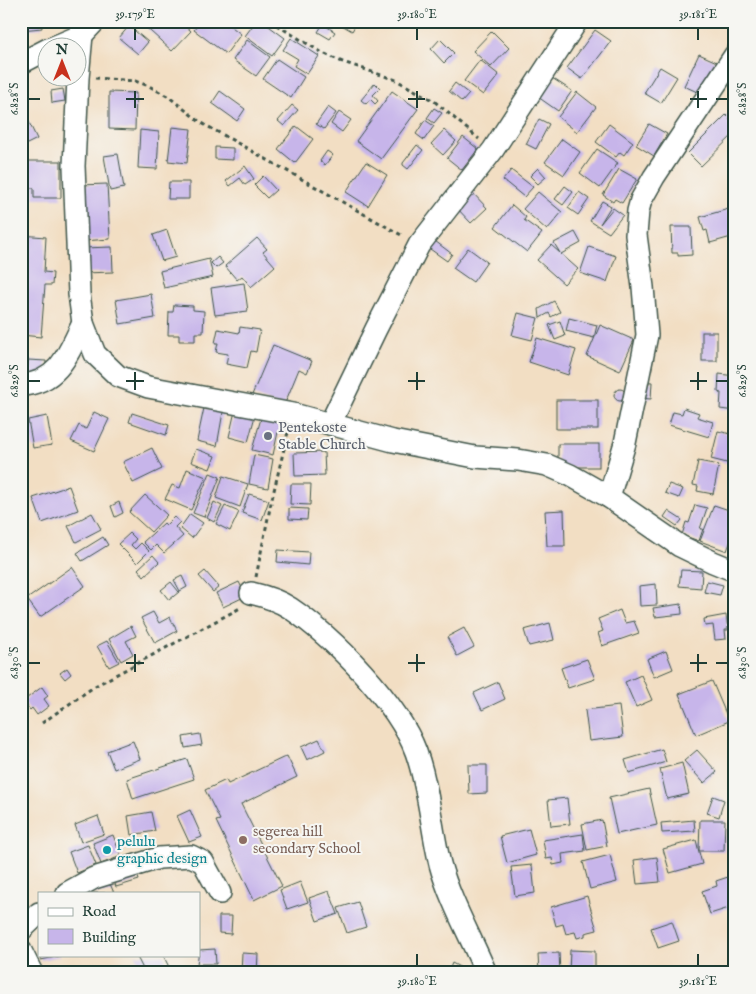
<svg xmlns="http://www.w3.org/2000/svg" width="756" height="994" font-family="'IM FELL English',serif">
	<rect width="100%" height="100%" fill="#f6f6f2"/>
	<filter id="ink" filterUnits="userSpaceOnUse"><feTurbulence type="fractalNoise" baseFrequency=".02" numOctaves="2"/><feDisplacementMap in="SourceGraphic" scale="10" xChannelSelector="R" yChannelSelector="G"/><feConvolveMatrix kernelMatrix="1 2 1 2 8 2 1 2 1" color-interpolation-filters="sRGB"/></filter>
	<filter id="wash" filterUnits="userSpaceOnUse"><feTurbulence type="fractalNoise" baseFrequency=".0096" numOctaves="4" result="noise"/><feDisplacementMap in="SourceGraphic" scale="20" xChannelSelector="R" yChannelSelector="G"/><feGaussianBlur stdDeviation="1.12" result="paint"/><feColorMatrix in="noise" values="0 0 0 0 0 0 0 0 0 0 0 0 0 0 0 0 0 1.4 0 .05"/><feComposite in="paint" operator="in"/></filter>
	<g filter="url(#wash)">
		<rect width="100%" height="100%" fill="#f2dec3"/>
		<g id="blocks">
			<!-- building -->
			<g fill="#c7b5ea">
				<polygon points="21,21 41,21 42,28 21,30"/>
				<polygon points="139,21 180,21 191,31 172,51"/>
				<polygon points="201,21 224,21 241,34 226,54 194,30"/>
				<polygon points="256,21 262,21 285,38 272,56 245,36"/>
				<polygon points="335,21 358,21 352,31"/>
				<polygon points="323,24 335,32 330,39 318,32"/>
				<polygon points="129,26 148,42 138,54 119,38"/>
				<polygon points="595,30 611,41 582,79 567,68"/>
				<polygon points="492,31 509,48 491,67 473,51"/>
				<polygon points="291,38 319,56 307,74 294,66 298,59 283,50"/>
				<polygon points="440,39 454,53 444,63 431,49"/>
				<polygon points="247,40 270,57 256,76 233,60"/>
				<polygon points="699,54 719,63 704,95 684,86"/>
				<polygon points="277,59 304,77 291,98 263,79"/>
				<polygon points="480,60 499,75 483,95 464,81"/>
				<polygon points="660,67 677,77 661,103 644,93"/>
				<rect x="57" y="78" width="10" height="3"/>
				<polygon points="552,78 572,91 558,111 538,97"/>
				<polygon points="375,83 380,88 373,95 378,101 375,104 370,99 366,104 361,100"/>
				<polygon points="455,83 469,94 462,102 449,91"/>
				<polygon points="63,89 65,101 52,103 51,91"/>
				<polygon points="220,91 245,109 237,121 212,103"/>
				<polygon points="392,91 418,109 381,159 356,141"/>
				<polygon points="109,92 136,93 135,130 109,129"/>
				<polygon points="577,92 596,107 577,132 558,117"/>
				<polygon points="292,105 298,110 284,126 278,121"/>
				<polygon points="328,107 336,113 324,129 316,124"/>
				<polygon points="434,108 442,113 434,123 427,118"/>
				<polygon points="339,112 351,120 342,132 331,124"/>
				<polygon points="25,114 37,139 21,147 21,116"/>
				<polygon points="726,115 735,124 735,133 701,166 688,153"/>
				<polygon points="539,119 549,124 536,149 526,144"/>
				<polygon points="425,120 434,126 424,140 416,134"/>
				<polygon points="609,124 633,142 624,155 620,152 616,157 596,142"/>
				<polygon points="649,124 667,134 654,156 636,145"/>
				<polygon points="296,126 313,139 295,163 278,149"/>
				<polygon points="172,127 191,129 187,163 168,161"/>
				<polygon points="140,130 159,132 157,169 138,168"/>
				<polygon points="444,130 456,141 443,155 431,144"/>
				<polygon points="463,137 478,149 462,170 447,158"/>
				<polygon points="562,139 580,152 564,175 545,162"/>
				<polygon points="417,145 423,150 408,169 403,165 403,163"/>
				<polygon points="215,147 233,148 233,160 215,159"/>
				<polygon points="597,149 618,163 600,188 580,173"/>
				<polygon points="327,151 333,155 325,165 320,161"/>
				<polygon points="118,154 124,188 110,191 104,156"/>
				<polygon points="21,161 61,161 61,198 34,198 34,188 21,188"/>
				<polygon points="366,162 387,175 368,206 346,192"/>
				<polygon points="245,166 254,179 245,185 240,178 230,186 226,181"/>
				<polygon points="538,168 546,177 538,184 530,176"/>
				<polygon points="619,169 637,179 622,203 615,199 613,202 603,195"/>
				<polygon points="511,170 533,187 524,197 503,180"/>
				<polygon points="263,176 276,190 267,198 254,185"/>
				<polygon points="169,182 189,182 189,199 168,199"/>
				<polygon points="107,184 110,239 83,241 80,185"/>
				<polygon points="565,186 573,192 563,205 555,199"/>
				<polygon points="471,191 487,208 471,223 455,206"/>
				<polygon points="538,192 562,212 547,230 523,209"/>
				<polygon points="579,192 589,199 578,215 568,208"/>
				<polygon points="602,201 611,206 600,224 613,208 623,215 609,233 590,221"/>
				<polygon points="512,205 526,217 524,220 542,233 527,252 495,227"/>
				<polygon points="732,208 735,219 735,236 710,243 707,230 704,231 700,217"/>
				<polygon points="671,227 691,227 692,255 678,256 678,253 672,253"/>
				<polygon points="167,230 176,257 162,261 153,235"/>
				<polygon points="575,232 581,243 561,254 578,269 564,284 537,260 551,245 560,253 554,243"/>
				<polygon points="21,235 46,237 44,272 53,273 52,285 45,285 41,337 21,335"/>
				<polygon points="257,238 267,249 263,252 275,266 251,287 242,276 237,280 225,266"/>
				<polygon points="435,241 452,254 447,261 430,249"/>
				<polygon points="112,247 113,272 84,273 83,248"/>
				<polygon points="589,247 616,256 607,282 580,273"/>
				<polygon points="468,248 487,262 473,282 453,268"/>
				<polygon points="218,257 223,263 216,268 211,263"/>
				<polygon points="209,259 213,277 164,288 160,271"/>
				<polygon points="244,283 248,311 215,315 211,288"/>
				<polygon points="151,294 155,318 120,324 116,300"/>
				<polygon points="554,301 560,312 551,317 549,313 540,318 539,309"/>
				<polygon points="174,305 193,306 193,310 204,311 203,333 195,333 195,341 179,341 179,335 168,335 169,312 173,312"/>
				<polygon points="518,313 538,318 532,340 512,335"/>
				<polygon points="569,318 597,325 594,338 566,331"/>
				<polygon points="560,321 565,336 555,340 549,325"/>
				<polygon points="600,325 634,340 620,371 587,356"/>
				<polygon points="240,327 260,330 256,352 251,351 247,368 226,364 228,354 216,352 218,343 215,343 218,329 239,333"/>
				<rect x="702" y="332" width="15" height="29"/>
				<polygon points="537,338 576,350 568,375 529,362"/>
				<polygon points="273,345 312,361 307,373 299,369 283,408 252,395"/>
				<polygon points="28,360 46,361 45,376 27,375"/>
				<polygon points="719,374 735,376 735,411 720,409 721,393 718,392"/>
				<polygon points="638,381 652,382 651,399 637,398"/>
				<circle cx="620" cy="395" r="6"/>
				<rect x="556" y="400" width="42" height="29"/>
				<polygon points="204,408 223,412 217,446 197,441"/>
				<polygon points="684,408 699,413 697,417 713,422 709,437 669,425 673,412 682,414"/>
				<polygon points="235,411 255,416 248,442 229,437"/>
				<polygon points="94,412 109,419 94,451 71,441 79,425 86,429"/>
				<polygon points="132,413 169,425 166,435 129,422"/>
				<polygon points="262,415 284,421 281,432 278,432 273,455 252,450"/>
				<polygon points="47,416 52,445 33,448 28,420"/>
				<polygon points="718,431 735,435 735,465 711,459"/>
				<rect x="558" y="444" width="41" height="23"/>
				<polygon points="152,448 162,469 133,483 123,462"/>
				<polygon points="196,449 215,456 210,469 191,462"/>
				<polygon points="324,452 325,475 295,476 294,453"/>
				<polygon points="254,455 273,459 268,488 249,484"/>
				<polygon points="698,461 719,465 713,494 697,491 698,486 693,485"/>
				<polygon points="187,469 206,477 191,510 165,499 172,485 180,488"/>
				<polygon points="734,471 735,471 735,484 731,482"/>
				<polygon points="210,473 220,477 204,517 193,513"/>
				<polygon points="223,476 248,484 240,507 216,498"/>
				<polygon points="291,484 311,484 310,505 290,504"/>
				<polygon points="669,484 683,489 679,498 665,493"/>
				<polygon points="69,486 78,510 42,523 33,498"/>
				<polygon points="249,494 269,500 262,520 242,513"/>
				<polygon points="145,495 167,515 151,532 129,512"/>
				<polygon points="119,502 123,513 115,517 111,506"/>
				<polygon points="214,502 222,506 214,522 207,518"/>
				<polygon points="695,505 707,508 700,529 703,529 699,541 682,535 686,522 689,523"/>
				<polygon points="714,505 735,512 735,529 727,551 700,541"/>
				<polygon points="225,506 239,512 230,531 216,524"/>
				<polygon points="289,508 308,509 307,520 289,519"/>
				<polygon points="564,510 565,546 547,546 545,511"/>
				<polygon points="668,511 682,520 677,526 664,517"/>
				<polygon points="92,513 101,529 76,542 68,526"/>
				<polygon points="190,514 203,523 192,538 180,528"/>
				<polygon points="174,517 180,522 175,527 183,536 164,553 156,545 151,550 143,542 164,523 166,525"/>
				<polygon points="130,533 136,539 131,545 135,549 141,543 149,551 137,563 118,544"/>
				<polygon points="103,537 108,545 82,561 77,553"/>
				<polygon points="278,550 309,552 308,565 277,562"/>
				<polygon points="153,555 159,562 144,576 138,569"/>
				<polygon points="72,567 85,586 40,617 27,599"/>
				<polygon points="681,570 702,571 701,588 679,586"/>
				<polygon points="205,571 219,587 213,592 199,576"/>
				<polygon points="182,576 187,587 180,591 174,580"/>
				<polygon points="707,581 723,585 720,595 704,592"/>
				<polygon points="171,582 179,592 169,600 161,590"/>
				<polygon points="239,582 246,596 223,607 216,593"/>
				<polygon points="656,584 657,605 640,606 639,586"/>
				<polygon points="735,595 735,631 732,631 729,596"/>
				<polygon points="21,603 26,610 21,613"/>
				<polygon points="681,604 682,614 655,617 653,608"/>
				<polygon points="620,610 625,623 634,621 639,633 602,646 598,633 603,631 598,619"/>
				<polygon points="153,612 159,623 170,617 177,631 155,643 141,618"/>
				<polygon points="726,615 728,630 725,630 726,639 715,640 713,625 705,626 704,619"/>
				<polygon points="550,623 554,640 529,646 524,630"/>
				<polygon points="131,626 136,636 126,641 133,654 121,661 109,639"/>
				<polygon points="464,628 474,647 457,656 447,637"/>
				<polygon points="107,641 119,662 109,667 97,646"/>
				<polygon points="666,651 673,669 654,677 647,659"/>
				<polygon points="587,659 595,679 568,688 561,668"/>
				<polygon points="67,668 71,674 65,679 60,673"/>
				<polygon points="641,675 652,700 636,707 625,682"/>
				<polygon points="712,681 729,721 696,735 679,694"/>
				<polygon points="498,682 505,699 482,710 474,693"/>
				<polygon points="42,687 48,696 44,699 49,706 37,715 32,708 30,710 23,701"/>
				<polygon points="619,706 623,737 589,741 585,710"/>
				<polygon points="200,734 202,745 185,748 183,737"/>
				<polygon points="319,739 325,751 307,760 301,747"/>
				<polygon points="133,741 140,759 114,769 107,751"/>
				<polygon points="662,749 666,762 629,773 625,760"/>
				<polygon points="697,750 717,772 704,783 684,761"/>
				<polygon points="287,756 297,777 241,804 282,886 254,900 216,821 220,820 205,790 226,780 228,784"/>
				<polygon points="187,759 194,779 133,799 127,779"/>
				<polygon points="682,763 689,794 667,799 660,769"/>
				<polygon points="468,765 487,765 487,793 469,794"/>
				<polygon points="649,789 657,825 617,834 609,798"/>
				<polygon points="713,796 724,800 719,817 707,813"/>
				<polygon points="567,798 570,824 551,826 548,800"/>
				<polygon points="190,810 202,837 189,842 177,816"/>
				<polygon points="151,812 155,831 131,835 128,816"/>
				<polygon points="98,816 104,834 81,842 75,825"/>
				<polygon points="602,820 607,846 587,850 582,824"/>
				<polygon points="694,820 695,831 662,833 661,823"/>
				<polygon points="700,820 725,820 724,851 699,851"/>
				<polygon points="733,820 735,820 735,853 732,853"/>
				<polygon points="529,829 536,855 507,863 500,836"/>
				<polygon points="583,834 585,851 562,854 563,863 553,865 552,858 546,859 543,840"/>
				<polygon points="113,835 121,856 101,864 93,843"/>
				<polygon points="696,840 702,864 670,873 663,849"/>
				<polygon points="88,845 96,865 77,873 69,852"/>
				<polygon points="610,855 617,882 590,889 583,862"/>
				<polygon points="657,857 660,882 637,884 634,860"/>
				<polygon points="532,865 535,893 515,896 511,867"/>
				<polygon points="134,866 139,880 116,887 112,873"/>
				<polygon points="731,876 735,887 735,906 710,914 702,891 717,886 716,881"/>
				<polygon points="108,879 114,893 84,893"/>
				<polygon points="300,882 308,902 287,909 280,890"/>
				<polygon points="329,891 338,914 317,921 309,898"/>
				<polygon points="587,896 597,930 585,933 585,936 577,938 575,932 566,934 563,924 556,926 551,907"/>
				<polygon points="358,902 366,927 347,933 338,908"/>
				<polygon points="219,916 232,916 231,934 219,933"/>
				<polygon points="672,921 679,941 658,948 651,928"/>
				<polygon points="215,949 216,964 197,964 199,950"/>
				<polygon points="570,950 595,951 595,973 569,973"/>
				<polygon points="242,953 258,954 257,973 241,973"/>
				<polygon points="559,953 560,973 539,973 538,954"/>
				<polygon points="40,955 60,955 60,956 41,960"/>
				<polygon points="136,955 163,955 172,973 145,973"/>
				<polygon points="452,963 467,971 466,973 448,973"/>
				<polygon points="524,969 534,970 534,973 524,973"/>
			</g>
		</g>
	</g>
	<g filter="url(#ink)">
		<use href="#blocks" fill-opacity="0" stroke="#3f5549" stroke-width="1"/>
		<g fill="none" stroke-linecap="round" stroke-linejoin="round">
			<!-- minor casing -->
			<g stroke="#3f5549" stroke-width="24">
				<g id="minor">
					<polyline points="82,35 78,78 74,166 79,294 83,323 95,354 118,376 148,387 293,414 393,441 475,457 518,460 547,465 570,475 609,497 680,546 713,562 735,571"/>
					<polyline points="51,48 82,35 95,21"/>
					<polyline points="21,63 48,49"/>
					<path d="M21,385C59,383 69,352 83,323"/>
					<polyline points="330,424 376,329 419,245 493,150 577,21"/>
					<polyline points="609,497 625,443 647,335 643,287 636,235 638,211 641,200 654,177 735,55"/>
					<path d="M251,593C264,596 278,600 290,608C333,637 398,703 416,752C429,788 431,827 440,864C450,901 471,937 486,973"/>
					<polyline points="67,893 94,878 159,858 191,856 203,862 220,893"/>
					<polyline points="21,930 39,913"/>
					<polyline points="21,951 32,973"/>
				</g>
			</g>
			<!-- path -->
			<g stroke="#3f5549" stroke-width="3" stroke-dasharray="4 4" stroke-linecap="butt">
				<polyline points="270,21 321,52 340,61 396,80 434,101 479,139"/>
				<polyline points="95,78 135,81 149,86 169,97 200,122 403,236"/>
				<polyline points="256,577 271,503 288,432"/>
				<polyline points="42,723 95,686 242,607"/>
			</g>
			<!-- minor -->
			<use href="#minor" stroke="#fff" stroke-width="21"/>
		</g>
	</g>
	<!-- ticks -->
	<path fill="none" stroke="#1f3d34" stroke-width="2" d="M135,28V40M417,28V40M698,28V40M135,91V108M417,91V108M698,91V108M28,99H40M126,99H144M408,99H425M690,99H707M716,99H728M135,372V390M417,372V390M698,372V390M28,381H40M126,381H144M408,381H425M690,381H707M716,381H728M135,654V672M417,654V672M698,654V672M28,663H40M126,663H144M408,663H425M690,663H707M716,663H728M417,954V966M698,954V966"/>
	<!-- markers -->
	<circle fill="#6b7280" stroke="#f6f6f2" stroke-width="2" cx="268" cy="436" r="5"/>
	<circle fill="#8d6e63" stroke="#f6f6f2" stroke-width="2" cx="243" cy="840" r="5"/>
	<circle fill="#0f9aa8" stroke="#f6f6f2" stroke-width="2" cx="107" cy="850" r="5"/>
	<g text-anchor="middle" stroke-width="4" stroke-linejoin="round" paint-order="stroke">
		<!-- worship labels -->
		<g font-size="15" fill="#5b616d" stroke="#f6f6f2" text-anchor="start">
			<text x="278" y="432">Pentekoste<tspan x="278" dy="17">Stable Church</tspan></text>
		</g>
		<!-- education labels -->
		<g font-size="15" fill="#785e54" stroke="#f6f6f2" text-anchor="start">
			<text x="253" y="836">segerea hill<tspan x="253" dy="17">secondary School</tspan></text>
		</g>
		<!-- culture labels -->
		<g font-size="15" fill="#0d838f" stroke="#f6f6f2" text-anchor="start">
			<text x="117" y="846">pelulu<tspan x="117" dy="17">graphic design</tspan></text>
		</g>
	</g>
	<!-- margin -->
	<rect width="756" height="994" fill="none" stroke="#f6f6f2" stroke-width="55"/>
	<!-- legend -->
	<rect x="38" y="892" width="162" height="65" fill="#f6f6f2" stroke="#a0aca6"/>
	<rect x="48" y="908" width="25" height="8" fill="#ffffff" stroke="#a0aca6"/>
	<text x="82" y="916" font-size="15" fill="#1f3d34">Road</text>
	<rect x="48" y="929" width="25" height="15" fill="#c7b5ea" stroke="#a0aca6"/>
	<text x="82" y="942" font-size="15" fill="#1f3d34">Building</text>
	<!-- north arrow -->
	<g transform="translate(62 62)"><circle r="24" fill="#f6f6f2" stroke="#a0aca6"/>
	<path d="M0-4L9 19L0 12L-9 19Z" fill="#c8321e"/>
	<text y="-8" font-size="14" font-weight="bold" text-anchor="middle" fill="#1f3d34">N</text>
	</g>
	<rect x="28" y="28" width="700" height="938" fill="none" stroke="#1f3d34" stroke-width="2"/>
	<g font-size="12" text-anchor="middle" fill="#1f3d34">
		<text x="135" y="18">39.179°E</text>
		<text x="417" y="18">39.180°E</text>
		<text x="698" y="18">39.181°E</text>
		<text transform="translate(14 99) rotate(-90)" y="4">6.828°S</text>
		<text transform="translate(742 99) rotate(-90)" y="4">6.828°S</text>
		<text transform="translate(14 381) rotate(-90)" y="4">6.829°S</text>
		<text transform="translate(742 381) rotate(-90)" y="4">6.829°S</text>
		<text transform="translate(14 663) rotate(-90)" y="4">6.830°S</text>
		<text transform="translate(742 663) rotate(-90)" y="4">6.830°S</text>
		<text x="417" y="985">39.180°E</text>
		<text x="698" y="985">39.181°E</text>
	</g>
</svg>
